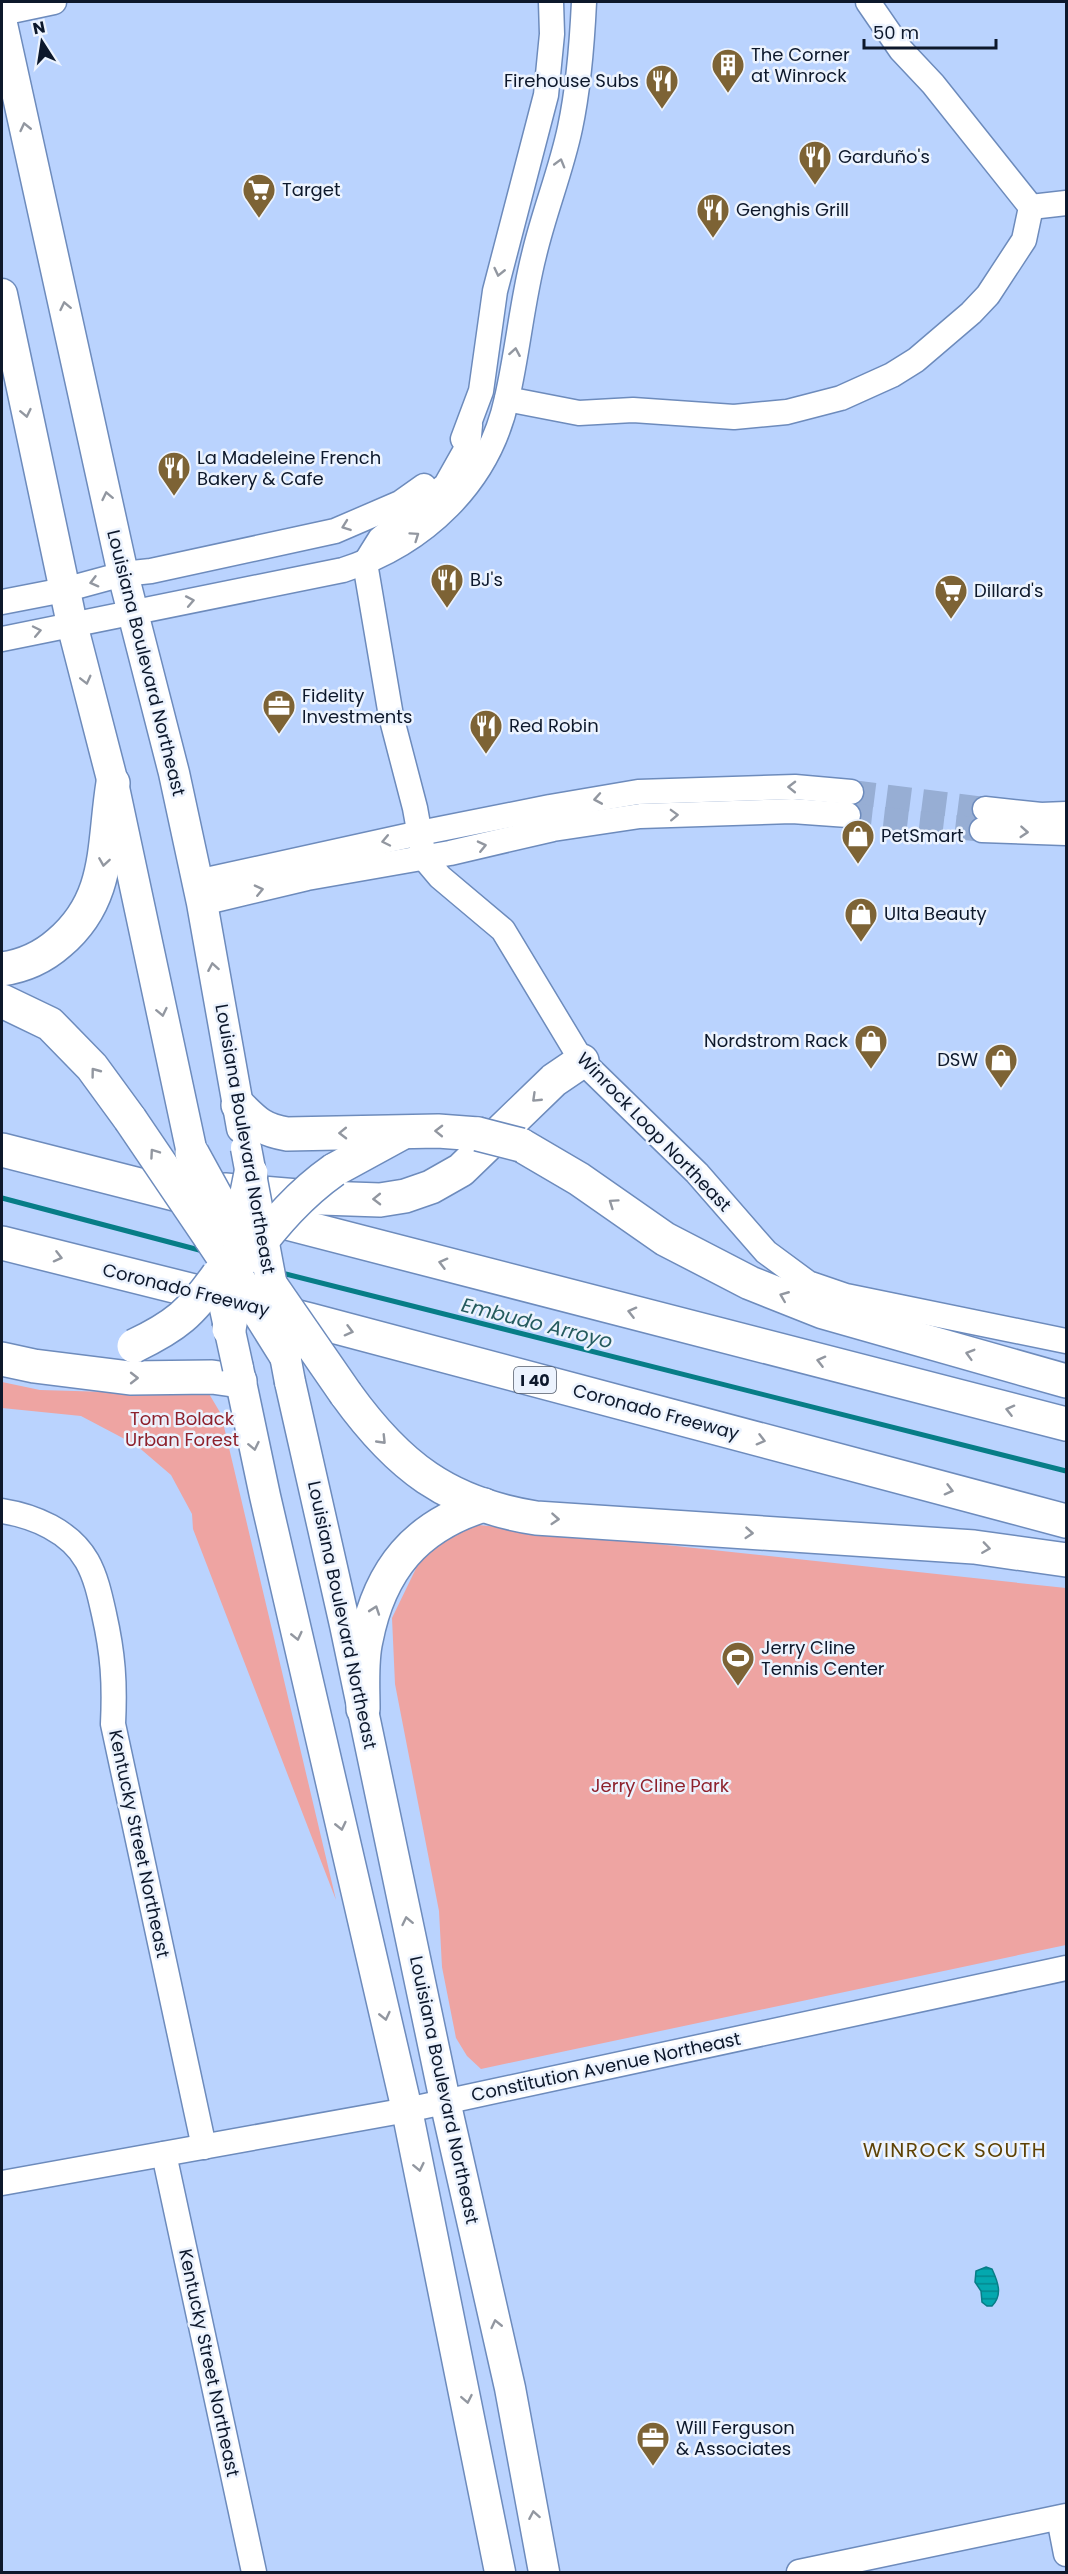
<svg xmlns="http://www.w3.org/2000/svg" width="1068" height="2574" font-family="Poppins,sans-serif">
	<defs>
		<pattern id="water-rules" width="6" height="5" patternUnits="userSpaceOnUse" patternTransform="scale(1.5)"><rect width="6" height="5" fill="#04a8af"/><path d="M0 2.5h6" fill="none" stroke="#04888f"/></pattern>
	</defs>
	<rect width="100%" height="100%" fill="#bad3fe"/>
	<!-- park -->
	<g fill="#eea4a2">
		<polygon points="2,1382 40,1390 109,1392 205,1387 221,1414 336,1900 193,1529 192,1514 171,1475 136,1445 81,1416 2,1408"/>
		<polygon points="465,1525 479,1525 1066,1588 1066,1945 481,2069 467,2056 456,2038 442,1967 439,1911 395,1684 392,1618 423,1554"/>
	</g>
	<!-- water -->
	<path fill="url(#water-rules)" stroke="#077d87" stroke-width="1.5" d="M986,2267L992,2269C998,2282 1003,2295 992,2306H987L982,2302L981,2291L975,2282L976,2271Z"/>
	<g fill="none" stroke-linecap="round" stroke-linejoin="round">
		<!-- stream -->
		<g stroke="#077d87" stroke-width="5">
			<polyline points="2,1198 203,1251"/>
			<polyline points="278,1272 1066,1471"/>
		</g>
		<!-- minor-tunnel -->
		<g stroke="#97aed4" stroke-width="24" stroke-dasharray="24 12" stroke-linecap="butt">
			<polyline points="851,792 985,809"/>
			<polyline points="848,815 982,830"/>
		</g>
		<!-- minor casing -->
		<g stroke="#6d8bbc" stroke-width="27">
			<g id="minor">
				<polyline points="2,13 54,2"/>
				<polyline points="1031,207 1066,203"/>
				<polyline points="507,399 579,413 633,410 734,417 787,412 841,398 892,375 916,360 971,313 988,295 1024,240 1031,207 933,84 901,50 868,2"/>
				<polyline points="470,425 468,446 446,485 380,539 365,563 391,716 415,808 424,858 440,877 503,930 582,1061 697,1173 766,1252 808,1283 846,1296 1066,1341"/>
				<polyline points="463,439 481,391 495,291 546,95 552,34 551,2"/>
				<polyline points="2,602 64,590 123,574 151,571 335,531 400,503 424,486"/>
				<path d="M2,639L343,570C424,544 489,483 507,398C518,350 522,302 534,255C544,212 561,171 570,128C579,86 582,44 584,2"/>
				<polyline points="985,809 1041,815 1066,814"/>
				<polyline points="982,830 1066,833"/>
				<polyline points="197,882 420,833 550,807 638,792 795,787 851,792"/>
				<polyline points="202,903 307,878 450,853 553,829 640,816 792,811 848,815"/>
				<path d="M2,1511C34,1516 70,1531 87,1561C96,1577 100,1596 104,1614C113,1654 115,1682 113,1724L204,2147"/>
				<polyline points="164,2154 254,2572"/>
				<polyline points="2,2183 407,2110 1066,1968"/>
				<polyline points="1059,2518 1066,2554"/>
				<polyline points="799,2572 1066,2516"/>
			</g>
		</g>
		<!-- major casing -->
		<g stroke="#6d8bbc" stroke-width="33">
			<g id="major">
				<polyline points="2,24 123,574 174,773 202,903 242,1128"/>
				<polyline points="2,294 72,624 113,783 192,1153"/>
				<polyline points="238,1368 265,1496 407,2110 500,2572"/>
				<polyline points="290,1382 345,1625 445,2101 510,2388 544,2572"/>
			</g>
		</g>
		<!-- highway casing -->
		<g stroke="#6d8bbc" stroke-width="36">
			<g id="highway">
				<path d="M2,969C23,966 42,958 59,943C111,899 103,845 113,783"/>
				<polyline points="2,1001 50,1024 92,1067 130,1119"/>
				<path d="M238,1105C255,1122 262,1130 287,1134L438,1131L478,1134"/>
				<polyline points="521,1145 579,1179 665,1239 750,1283 823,1312 1066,1381"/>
				<polyline points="2,1150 202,1201"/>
				<polyline points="334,1170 400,1134"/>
				<polyline points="225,1190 322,1198 380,1200 405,1196 431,1187 461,1170 554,1080 582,1061"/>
				<polyline points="252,1214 1066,1424"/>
				<polyline points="210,1237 238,1279 248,1260"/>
				<polyline points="2,1243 310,1320 1066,1521"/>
				<polyline points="2,1359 34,1366 130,1378 212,1377 240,1381"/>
				<path d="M346,1394C398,1466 447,1504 536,1518L974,1547L1066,1560"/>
				<path d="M363,1709C363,1687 361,1661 366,1640C380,1569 416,1526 484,1505"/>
			</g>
		</g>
		<!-- minor -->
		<use href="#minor" stroke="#fff" stroke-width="24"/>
		<!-- major -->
		<use href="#major" stroke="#fff" stroke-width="30"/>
		<!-- highway -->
		<use href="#highway" stroke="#fff" stroke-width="33"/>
		<!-- major-bridge casing -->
		<g stroke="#6d8bbc" stroke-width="33" stroke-linecap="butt">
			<g id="major-bridge">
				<polyline points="246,1148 290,1382"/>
				<polyline points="224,1304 238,1368"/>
			</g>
		</g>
		<!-- highway-bridge casing -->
		<g stroke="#6d8bbc" stroke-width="36" stroke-linecap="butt">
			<g id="highway-bridge">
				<polyline points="130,1119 210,1237"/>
				<polyline points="478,1134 521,1145"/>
				<polyline points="192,1153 238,1237"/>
				<polyline points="238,1237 251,1173"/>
				<path d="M250,1256C275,1223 300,1194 334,1170"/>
				<polyline points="238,1279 285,1354"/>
				<polyline points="272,1287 346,1394"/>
				<polyline points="229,1329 238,1279"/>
				<path d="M134,1346C176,1326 191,1313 218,1275"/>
			</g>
		</g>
		<!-- major-bridge -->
		<use href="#major-bridge" stroke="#fff" stroke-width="30"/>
		<!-- highway-bridge -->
		<use href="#highway-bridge" stroke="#fff" stroke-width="33"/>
	</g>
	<!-- one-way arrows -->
	<defs><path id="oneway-chevron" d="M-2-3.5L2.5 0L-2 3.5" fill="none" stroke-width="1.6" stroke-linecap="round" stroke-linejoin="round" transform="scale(1.5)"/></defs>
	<g stroke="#9297a0">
		<use href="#oneway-chevron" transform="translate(25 127) rotate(-103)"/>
		<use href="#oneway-chevron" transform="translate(560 163) rotate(-74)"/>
		<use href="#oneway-chevron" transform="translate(499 272) rotate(103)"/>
		<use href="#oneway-chevron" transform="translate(65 306) rotate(-102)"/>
		<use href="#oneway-chevron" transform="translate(515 352) rotate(-80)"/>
		<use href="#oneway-chevron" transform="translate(26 413) rotate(78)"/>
		<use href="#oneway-chevron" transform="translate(107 496) rotate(-102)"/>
		<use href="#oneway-chevron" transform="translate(346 526) rotate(160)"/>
		<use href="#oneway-chevron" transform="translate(415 536) rotate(-35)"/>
		<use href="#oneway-chevron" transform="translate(94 582) rotate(165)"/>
		<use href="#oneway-chevron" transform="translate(190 601) rotate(-11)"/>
		<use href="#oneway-chevron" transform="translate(37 631) rotate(-12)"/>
		<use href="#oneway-chevron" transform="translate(86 680) rotate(76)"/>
		<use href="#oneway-chevron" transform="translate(792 787) rotate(-179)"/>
		<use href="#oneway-chevron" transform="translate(598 799) rotate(170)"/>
		<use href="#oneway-chevron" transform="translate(674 815) rotate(-2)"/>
		<use href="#oneway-chevron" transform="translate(1024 832) rotate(4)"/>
		<use href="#oneway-chevron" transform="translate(386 841) rotate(168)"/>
		<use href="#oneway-chevron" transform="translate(482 846) rotate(-13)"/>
		<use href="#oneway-chevron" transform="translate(104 862) rotate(99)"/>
		<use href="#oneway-chevron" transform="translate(259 890) rotate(-13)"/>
		<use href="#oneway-chevron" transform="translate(213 967) rotate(-100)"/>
		<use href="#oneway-chevron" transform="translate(162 1012) rotate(78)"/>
		<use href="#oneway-chevron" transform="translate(95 1072) rotate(-127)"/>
		<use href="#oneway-chevron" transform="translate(536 1098) rotate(136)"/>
		<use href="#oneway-chevron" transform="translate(439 1131) rotate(-179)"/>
		<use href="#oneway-chevron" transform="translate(343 1133) rotate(179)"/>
		<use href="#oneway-chevron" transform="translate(154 1153) rotate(-125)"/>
		<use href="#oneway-chevron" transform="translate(377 1199) rotate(179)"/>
		<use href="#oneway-chevron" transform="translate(613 1203) rotate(-145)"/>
		<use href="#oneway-chevron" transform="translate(58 1257) rotate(14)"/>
		<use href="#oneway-chevron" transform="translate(443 1263) rotate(-165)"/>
		<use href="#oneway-chevron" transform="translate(784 1296) rotate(-158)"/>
		<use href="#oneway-chevron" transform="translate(632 1312) rotate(-166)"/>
		<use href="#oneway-chevron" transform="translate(349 1331) rotate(15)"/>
		<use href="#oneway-chevron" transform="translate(970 1354) rotate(-164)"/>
		<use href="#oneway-chevron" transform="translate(821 1361) rotate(-166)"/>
		<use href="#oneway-chevron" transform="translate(134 1378)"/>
		<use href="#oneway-chevron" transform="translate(1010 1410) rotate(-166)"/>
		<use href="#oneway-chevron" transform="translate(382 1440) rotate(46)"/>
		<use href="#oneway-chevron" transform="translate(761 1440) rotate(15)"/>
		<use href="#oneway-chevron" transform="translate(254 1446) rotate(78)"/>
		<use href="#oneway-chevron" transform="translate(949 1490) rotate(15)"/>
		<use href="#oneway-chevron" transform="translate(555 1519) rotate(4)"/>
		<use href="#oneway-chevron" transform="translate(749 1533) rotate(4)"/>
		<use href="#oneway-chevron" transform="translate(986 1548) rotate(8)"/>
		<use href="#oneway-chevron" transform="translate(375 1610) rotate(-71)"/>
		<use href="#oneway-chevron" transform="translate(297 1636) rotate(77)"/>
		<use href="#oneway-chevron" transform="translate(341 1826) rotate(77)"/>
		<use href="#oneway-chevron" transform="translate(407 1921) rotate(-102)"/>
		<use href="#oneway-chevron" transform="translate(385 2016) rotate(77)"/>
		<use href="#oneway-chevron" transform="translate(419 2167) rotate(78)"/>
		<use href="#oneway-chevron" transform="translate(496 2324) rotate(-103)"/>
		<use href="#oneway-chevron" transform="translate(467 2399) rotate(79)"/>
		<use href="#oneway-chevron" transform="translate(534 2515) rotate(-100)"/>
	</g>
	<!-- icons -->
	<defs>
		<g id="building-pin" transform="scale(1.725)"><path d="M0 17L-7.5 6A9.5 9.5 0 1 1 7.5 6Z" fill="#7d6335" stroke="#ecf3fe"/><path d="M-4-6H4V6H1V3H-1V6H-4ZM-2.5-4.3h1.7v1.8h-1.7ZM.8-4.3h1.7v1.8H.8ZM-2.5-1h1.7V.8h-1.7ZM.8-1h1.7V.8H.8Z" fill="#fff"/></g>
		<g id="restaurant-pin" transform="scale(1.725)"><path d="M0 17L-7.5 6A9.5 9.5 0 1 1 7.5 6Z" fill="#7d6335" stroke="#ecf3fe"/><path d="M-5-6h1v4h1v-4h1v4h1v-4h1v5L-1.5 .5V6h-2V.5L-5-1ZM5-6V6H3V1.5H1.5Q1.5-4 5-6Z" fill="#fff"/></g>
		<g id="supermarket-pin" transform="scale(1.725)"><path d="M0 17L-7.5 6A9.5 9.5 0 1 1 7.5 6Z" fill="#7d6335" stroke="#ecf3fe"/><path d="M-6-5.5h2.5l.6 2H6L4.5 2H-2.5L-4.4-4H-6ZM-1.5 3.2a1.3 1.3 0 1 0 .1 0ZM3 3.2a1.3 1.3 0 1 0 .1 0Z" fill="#fff"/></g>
		<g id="office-pin" transform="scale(1.725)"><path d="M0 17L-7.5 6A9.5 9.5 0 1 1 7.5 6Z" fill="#7d6335" stroke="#ecf3fe"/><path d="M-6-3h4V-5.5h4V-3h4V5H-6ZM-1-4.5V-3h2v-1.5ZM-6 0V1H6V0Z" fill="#fff"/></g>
		<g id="shop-pin" transform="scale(1.725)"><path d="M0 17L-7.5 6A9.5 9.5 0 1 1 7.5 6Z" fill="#7d6335" stroke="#ecf3fe"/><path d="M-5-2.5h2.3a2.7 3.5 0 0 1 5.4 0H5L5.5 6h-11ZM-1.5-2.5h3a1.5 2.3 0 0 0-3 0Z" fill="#fff"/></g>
		<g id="stadium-pin" transform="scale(1.725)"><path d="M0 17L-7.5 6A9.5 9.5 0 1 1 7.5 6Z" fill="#7d6335" stroke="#ecf3fe"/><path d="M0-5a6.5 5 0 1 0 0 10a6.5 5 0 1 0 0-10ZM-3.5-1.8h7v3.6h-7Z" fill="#fff"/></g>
	</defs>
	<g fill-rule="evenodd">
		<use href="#building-pin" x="728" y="65"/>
		<use href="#restaurant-pin" x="662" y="81"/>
		<use href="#restaurant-pin" x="815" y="157"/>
		<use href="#supermarket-pin" x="259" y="190"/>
		<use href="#restaurant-pin" x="713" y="210"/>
		<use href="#restaurant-pin" x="174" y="468"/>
		<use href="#restaurant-pin" x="447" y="580"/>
		<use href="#supermarket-pin" x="951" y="591"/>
		<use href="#office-pin" x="279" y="706"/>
		<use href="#restaurant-pin" x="486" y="726"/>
		<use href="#shop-pin" x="858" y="836"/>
		<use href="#shop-pin" x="861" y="914"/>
		<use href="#shop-pin" x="871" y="1041"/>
		<use href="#shop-pin" x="1001" y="1060"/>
		<use href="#stadium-pin" x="738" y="1658"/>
		<use href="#office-pin" x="653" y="2438"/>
	</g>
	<g text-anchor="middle" stroke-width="5" stroke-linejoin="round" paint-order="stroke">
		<!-- shield labels -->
		<rect fill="#ecf3fe" stroke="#505a6a" stroke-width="1.5" x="514" y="1367" width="42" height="26" rx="4.5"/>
		<g font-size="16" font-weight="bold" fill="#0d182b">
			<text x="535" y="1386">I 40</text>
		</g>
		<!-- poi labels -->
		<g font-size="18" fill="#0d182b" stroke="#ecf3fe" text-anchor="start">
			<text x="751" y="61">The Corner<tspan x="751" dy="21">at Winrock</tspan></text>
			<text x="639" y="87" text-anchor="end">Firehouse Subs</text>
			<text x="838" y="163">Garduño's</text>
			<text x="282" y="196">Target</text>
			<text x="736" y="216">Genghis Grill</text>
			<text x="197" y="464">La Madeleine French<tspan x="197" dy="21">Bakery &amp; Cafe</tspan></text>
			<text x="470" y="586">BJ's</text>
			<text x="974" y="597">Dillard's</text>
			<text x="302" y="702">Fidelity<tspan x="302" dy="21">Investments</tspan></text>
			<text x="509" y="732">Red Robin</text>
			<text x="881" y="842">PetSmart</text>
			<text x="884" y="920">Ulta Beauty</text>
			<text x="848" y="1047" text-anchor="end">Nordstrom Rack</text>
			<text x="978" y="1066" text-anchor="end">DSW</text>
			<text x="761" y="1654">Jerry Cline<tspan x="761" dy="21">Tennis Center</tspan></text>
			<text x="676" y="2434">Will Ferguson<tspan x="676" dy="21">&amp; Associates</tspan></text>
		</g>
		<!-- street labels -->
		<g font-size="18" fill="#0d182b" stroke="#ecf3fe">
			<text transform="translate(146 663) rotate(76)" y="6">Louisiana Boulevard Northeast</text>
			<text transform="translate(654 1132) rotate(46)" y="6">Winrock Loop Northeast</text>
			<text transform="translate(245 1139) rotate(80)" y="6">Louisiana Boulevard Northeast</text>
			<text transform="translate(186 1290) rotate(14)" y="6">Coronado Freeway</text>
			<text transform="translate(656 1412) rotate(15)" y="6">Coronado Freeway</text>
			<text transform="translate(342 1615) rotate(78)" y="6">Louisiana Boulevard Northeast</text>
			<text transform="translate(139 1844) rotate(78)" y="6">Kentucky Street Northeast</text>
			<text transform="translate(606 2067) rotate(-12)" y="6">Constitution Avenue Northeast</text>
			<text transform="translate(444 2090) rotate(78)" y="6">Louisiana Boulevard Northeast</text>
			<text transform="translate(209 2363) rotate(78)" y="6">Kentucky Street Northeast</text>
		</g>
		<!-- park labels -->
		<g font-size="18" fill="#8d212c" stroke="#ecf3fe">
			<text x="182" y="1425">Tom Bolack<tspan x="182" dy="21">Urban Forest</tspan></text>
			<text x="660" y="1792">Jerry Cline Park</text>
		</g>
		<!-- water labels -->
		<g font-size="20" font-style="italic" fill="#255b5e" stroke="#ecf3fe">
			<text transform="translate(537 1323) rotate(14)" y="7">Embudo Arroyo</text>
		</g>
		<!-- neighbourhood labels -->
		<g font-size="20" letter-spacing="1.5" fill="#5e4205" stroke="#ecf3fe">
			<text x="955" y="2157">WINROCK SOUTH</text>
		</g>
	</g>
	<!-- border -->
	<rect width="1068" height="2574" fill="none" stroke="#0d182b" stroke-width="6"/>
	<!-- north arrow -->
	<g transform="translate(42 42) rotate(348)" stroke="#ecf3fe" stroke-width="4.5" paint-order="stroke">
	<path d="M0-4.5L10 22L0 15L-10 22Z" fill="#0d182b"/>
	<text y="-9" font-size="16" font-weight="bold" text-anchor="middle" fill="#0d182b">N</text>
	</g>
	<!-- scale -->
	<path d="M864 39v9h132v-9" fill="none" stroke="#0d182b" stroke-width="3"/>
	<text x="873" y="39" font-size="18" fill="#0d182b" stroke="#ecf3fe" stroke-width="4.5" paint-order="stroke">50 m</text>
</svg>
